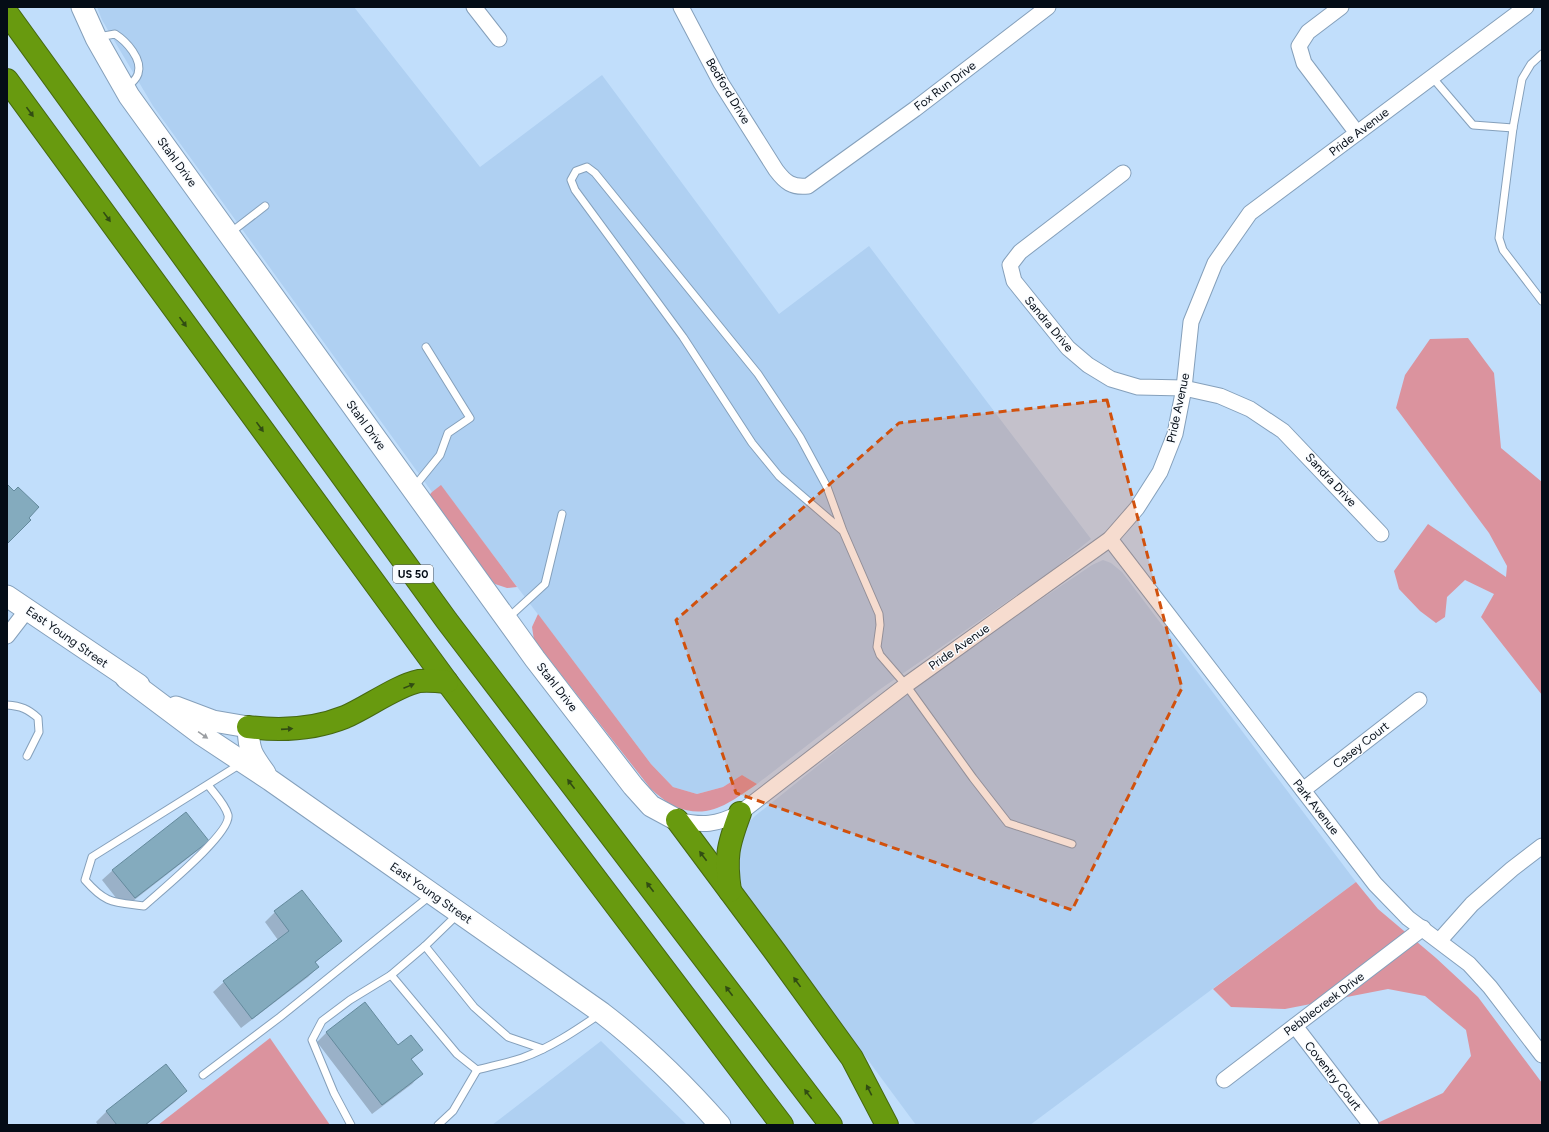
<svg xmlns="http://www.w3.org/2000/svg" width="1549" height="1132" font-family="Figtree,sans-serif">
	<rect width="100%" height="100%" fill="#c1defb"/>
	<!-- built -->
	<g fill="#afd0f2">
		<polygon points="97,7 354,7 480,167 602,75 779,314 869,246 1091,539 1050,572 879,690 757,784 742,775 723,787 697,794 673,787 651,764 441,486 432,492 153,106 102,20"/>
		<polygon points="1103,560 1111,563 1122,572 1356,882 1030,1125 916,1125 740,887 733,850 746,825 755,816 941,667 1092,565"/>
		<polygon points="601,1041 687,1125 492,1125"/>
	</g>
	<!-- green -->
	<g fill="#db939e">
		<polygon points="1468,338 1494,373 1501,448 1542,482 1542,695 1481,617 1494,594 1465,580 1447,597 1445,617 1436,623 1420,611 1399,589 1394,571 1428,524 1506,577 1507,566 1489,533 1396,408 1405,375 1430,339"/>
		<polygon points="441,485 517,587 507,588 495,584 426,499 432,492"/>
		<path d="M538,614L651,764L673,787L697,794L723,787L742,775L757,784C729,803 708,821 674,806C666,802 658,795 651,789L534,640L532,627Z"/>
		<polygon points="1356,882 1378,909 1436,958 1478,997 1542,1083 1542,1125 1373,1125 1443,1093 1471,1056 1466,1030 1425,996 1388,989 1285,1009 1231,1007 1213,989"/>
		<polygon points="270,1038 330,1125 158,1125"/>
	</g>
	<!-- shadow -->
	<g fill="#0003">
		<polygon points="207,841 197,851 124,908 102,880 113,870"/>
		<polygon points="275,912 340,941 315,963 318,967 308,977 241,1028 213,992 224,982 278,940 265,922"/>
		<polygon points="327,1032 422,1050 411,1060 422,1073 412,1084 372,1114 317,1042"/>
		<polygon points="166,1065 186,1091 176,1101 146,1125 98,1125 96,1122 106,1112"/>
	</g>
	<!-- building -->
	<g fill="#84abbe" stroke="#648a9d">
		<polygon points="7,484 14,491 18,487 39,507 29,518 31,520 7,544"/>
		<polygon points="186,812 209,841 135,898 112,870"/>
		<polygon points="302,890 342,941 315,962 319,967 252,1019 223,981 289,931 274,911"/>
		<polygon points="365,1002 398,1045 411,1035 423,1050 411,1059 423,1074 382,1105 326,1032"/>
		<polygon points="166,1064 187,1091 145,1125 117,1125 106,1111"/>
	</g>
	<g fill="none" stroke-linecap="round" stroke-linejoin="round">
		<!-- lane casing -->
		<g stroke="#85a0bb" stroke-width="9">
			<g id="lane">
				<path d="M98,37L115,34C126,41 143,59 138,74C136,80 131,84 126,88"/>
				<polyline points="1542,54 1531,64 1522,79 1513,128 1499,238 1503,250 1542,301"/>
				<polyline points="1432,77 1473,125 1513,128"/>
				<polyline points="230,233 265,206"/>
				<polyline points="414,487 440,455 448,433 470,418 426,347"/>
				<polyline points="843,531 779,476 752,443 683,337 575,190 571,180 576,171 587,167 595,173 758,374 800,437 827,487 843,531 879,614 880,625 877,647 880,655 906,685 973,778 1008,823 1072,844"/>
				<polyline points="508,618 545,584 562,514"/>
				<path d="M7,705C21,706 28,709 38,718L39,732L27,756"/>
				<path d="M208,785C214,793 225,804 228,815C232,833 159,892 144,906C113,902 106,904 85,880L92,857L242,763"/>
				<path d="M458,914L425,946L391,975L457,1054L477,1070C492,1066 507,1063 522,1058C550,1048 575,1031 600,1014"/>
				<polyline points="425,946 474,1007 508,1037 543,1049"/>
				<polyline points="203,1075 280,1017 431,895"/>
				<polyline points="351,1125 334,1093 312,1040 322,1021 350,1000 391,975"/>
				<polyline points="438,1125 453,1111 477,1070"/>
			</g>
		</g>
		<!-- street casing -->
		<g stroke="#85a0bb" stroke-width="17">
			<g id="street">
				<polyline points="474,7 499,39"/>
				<path d="M681,7L721,83L776,170C785,182 792,188 808,186L915,109L1048,7"/>
				<polyline points="1341,7 1308,32 1299,46 1304,63 1357,133"/>
				<polyline points="1123,173 1020,252 1010,265 1014,281 1068,348 1088,365 1111,379 1138,387 1184,388 1220,396 1250,409 1283,431 1381,534"/>
				<polyline points="1110,539 1375,884 1408,918 1469,964 1490,987 1542,1055"/>
				<polyline points="7,636 27,610"/>
				<polyline points="1303,790 1419,700"/>
				<path d="M677,820C703,826 716,825 740,813L906,685L1110,539L1137,508L1160,472L1175,434L1184,388L1191,322L1215,263L1250,213L1526,7"/>
				<polyline points="1440,940 1472,904 1512,869 1542,846"/>
				<polyline points="1295,1026 1371,1125"/>
				<polyline points="1224,1080 1423,928"/>
			</g>
		</g>
		<!-- secondary casing -->
		<g stroke="#85a0bb" stroke-width="23">
			<g id="secondary">
				<polyline points="82,7 96,38 129,96 535,659 633,786 651,806 677,820"/>
				<polyline points="7,596 139,685"/>
				<path d="M126,678L202,735L270,780L602,1013C645,1046 684,1084 720,1125"/>
				<path d="M176,707L213,721L248,727C249,751 251,754 265,773"/>
			</g>
		</g>
		<!-- highway casing -->
		<g stroke="#456811" stroke-width="24">
			<g id="highway">
				<polyline points="7,13 447,621 831,1125"/>
				<polyline points="7,80 447,682 782,1125"/>
				<path d="M248,727C280,731 315,729 345,717C368,707 396,686 419,681C428,680 438,681 447,682"/>
				<polyline points="677,820 776,953 852,1058 887,1125"/>
				<path d="M730,891C725,857 728,845 740,813"/>
			</g>
		</g>
		<!-- lane -->
		<use href="#lane" stroke="#fff" stroke-width="7"/>
		<!-- street -->
		<use href="#street" stroke="#fff" stroke-width="15"/>
		<!-- secondary -->
		<use href="#secondary" stroke="#fff" stroke-width="21"/>
		<!-- highway -->
		<use href="#highway" stroke="#689a0f" stroke-width="22"/>
	</g>
	<!-- one-way arrows -->
	<defs><path id="oneway-solid" d="M-6-.8H1V-3.2L6.5 0L1 3.2V.8H-6Z"/></defs>
	<g fill="#314c13">
		<use href="#oneway-solid" transform="translate(30 112) rotate(54)"/>
		<use href="#oneway-solid" transform="translate(107 217) rotate(54)"/>
		<use href="#oneway-solid" transform="translate(183 322) rotate(54)"/>
		<use href="#oneway-solid" transform="translate(260 427) rotate(54)"/>
		<use href="#oneway-solid" transform="translate(409 686) rotate(-22)"/>
		<use href="#oneway-solid" transform="translate(287 729) rotate(-4)"/>
		<use href="#oneway-solid" transform="translate(571 784) rotate(-127)"/>
		<use href="#oneway-solid" transform="translate(703 856) rotate(-127)"/>
		<use href="#oneway-solid" transform="translate(650 887) rotate(-127)"/>
		<use href="#oneway-solid" transform="translate(797 982) rotate(-126)"/>
		<use href="#oneway-solid" transform="translate(729 991) rotate(-127)"/>
		<use href="#oneway-solid" transform="translate(869 1090) rotate(-117)"/>
		<use href="#oneway-solid" transform="translate(808 1094) rotate(-127)"/>
	</g>
	<use fill="#9b9ea2" href="#oneway-solid" transform="translate(203 735) rotate(35)"/>
	<!-- marked area -->
	<path fill="#d1510d" fill-opacity="0.2" stroke="#d1510d" stroke-width="3" stroke-dasharray="8 5" stroke-linejoin="round" d="M1107,400L1182,688L1072,910L736,793L676,620L899,423Z"/>
	<g text-anchor="middle" stroke-width="3" stroke-linejoin="round" paint-order="stroke">
		<!-- shield labels -->
		<rect fill="#f9fcff" stroke="#4e545c" stroke-width="1" x="393" y="565" width="40" height="18" rx="3"/>
		<g font-size="11" font-weight="bold" fill="#040c16">
			<text x="413" y="578">US 50</text>
		</g>
		<!-- street labels -->
		<g font-size="12" fill="#040c16" stroke="#f9fcff">
			<text transform="translate(945 86) rotate(-37)" y="4">Fox Run Drive</text>
			<text transform="translate(728 91) rotate(59)" y="4">Bedford Drive</text>
			<text transform="translate(1359 132) rotate(-37)" y="4">Pride Avenue</text>
			<text transform="translate(177 162) rotate(54)" y="4">Stahl Drive</text>
			<text transform="translate(1049 324) rotate(50)" y="4">Sandra Drive</text>
			<text transform="translate(1178 408) rotate(-78)" y="4">Pride Avenue</text>
			<text transform="translate(366 425) rotate(54)" y="4">Stahl Drive</text>
			<text transform="translate(1331 480) rotate(47)" y="4">Sandra Drive</text>
			<text transform="translate(67 637) rotate(35)" y="4">East Young Street</text>
			<text transform="translate(959 647) rotate(-35)" y="4">Pride Avenue</text>
			<text transform="translate(557 687) rotate(52)" y="4">Stahl Drive</text>
			<text transform="translate(1361 745) rotate(-38)" y="4">Casey Court</text>
			<text transform="translate(1316 807) rotate(52)" y="4">Park Avenue</text>
			<text transform="translate(431 893) rotate(35)" y="4">East Young Street</text>
			<text transform="translate(1324 1004) rotate(-37)" y="4">Pebblecreek Drive</text>
			<text transform="translate(1333 1076) rotate(52)" y="4">Coventry Court</text>
		</g>
	</g>
	<!-- border -->
	<rect width="1549" height="1132" fill="none" stroke="#040c16" stroke-width="16"/>
</svg>
